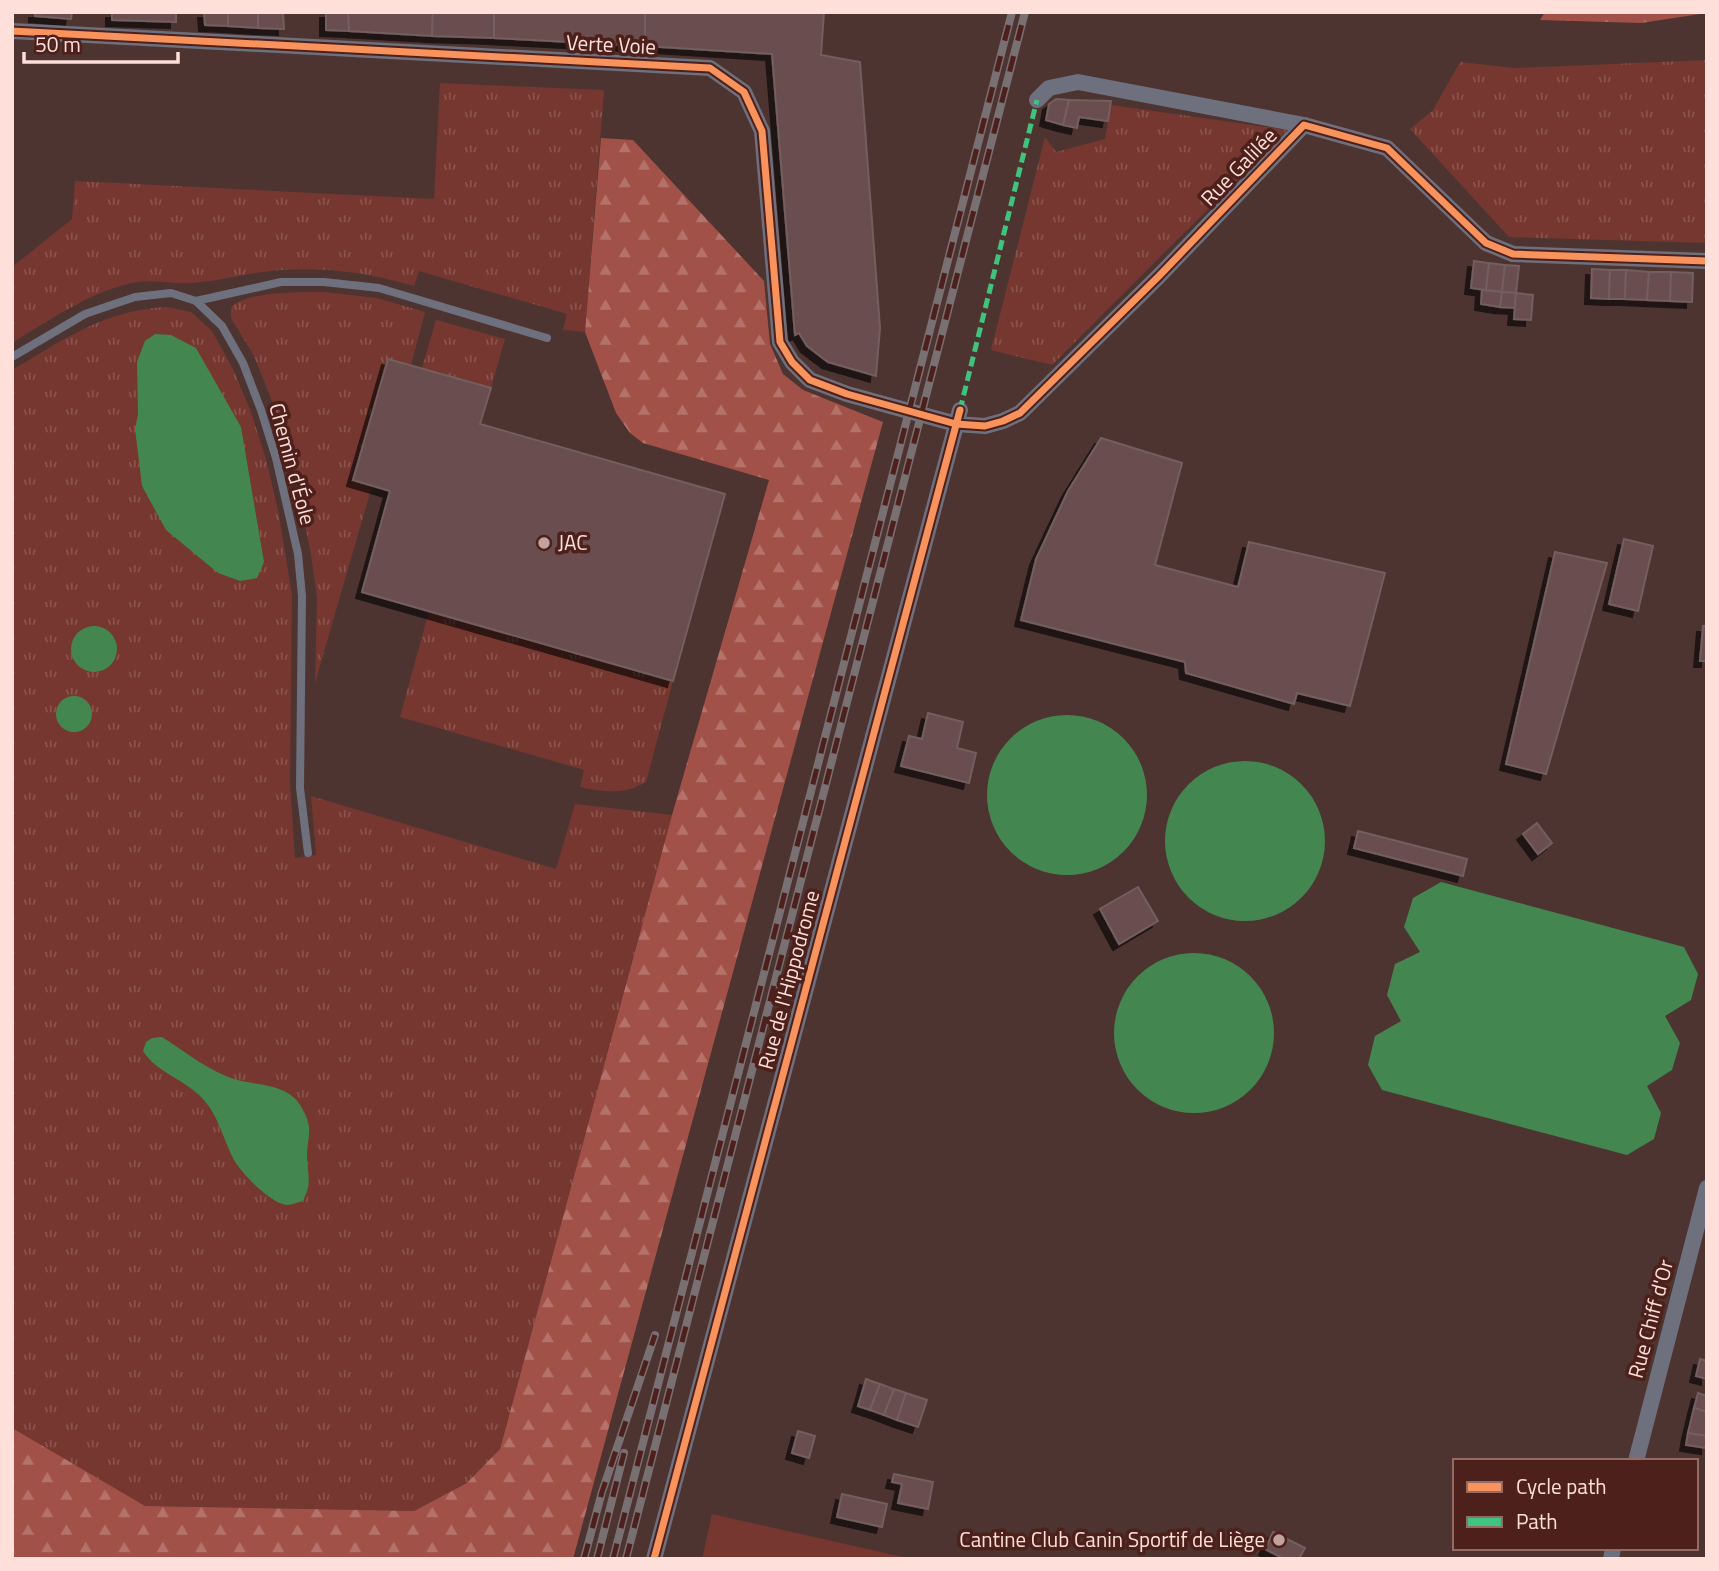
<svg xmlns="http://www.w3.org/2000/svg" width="1719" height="1571" font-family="'Titillium Web',sans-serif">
	<defs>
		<pattern id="grass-tufts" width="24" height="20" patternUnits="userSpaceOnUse" patternTransform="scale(1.75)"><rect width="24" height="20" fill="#75372f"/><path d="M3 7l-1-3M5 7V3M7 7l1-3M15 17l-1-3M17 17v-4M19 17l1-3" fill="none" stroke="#8a544d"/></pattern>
		<pattern id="forest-firs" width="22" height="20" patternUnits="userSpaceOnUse" patternTransform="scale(1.75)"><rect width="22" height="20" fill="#a15147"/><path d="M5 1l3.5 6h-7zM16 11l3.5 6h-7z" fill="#b4726a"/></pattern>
		<filter id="shadow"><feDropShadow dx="-6" dy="6" stdDeviation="0" flood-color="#0009"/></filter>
	</defs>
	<rect width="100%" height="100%" fill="#4d3431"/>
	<!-- grass -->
	<g fill="url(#grass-tufts)">
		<polygon points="1707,60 1707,243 1509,237 1410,129 1433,110 1460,62 1515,68"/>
		<path d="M440,83L604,90L585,332L563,330L567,314L419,271L414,286C370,273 327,267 281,270C251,272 221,281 191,283C172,285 151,278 132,283C88,293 50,320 12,343V267L72,219L75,181L434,199Z"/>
		<polygon points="1111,105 1287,130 1052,365 991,350 1045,137 1056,152 1105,139"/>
		<path d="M324,292L377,298L425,312L411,365L387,359L353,480L372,486L315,683L317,598L311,554L301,506L289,456L274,406L254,356L231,318V308C242,291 304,292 324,292Z"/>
		<path d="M167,307L191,312L212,331L233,369L251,412L266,459L278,510L292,595L290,783L295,858L316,855L311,796L556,869L575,804L672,815L500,1449L468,1483L414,1511L145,1506L12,1433V370C65,339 104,310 167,307Z"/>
		<polygon points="436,320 505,339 491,388 422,368"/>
		<path d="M429,611L673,681L646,782C625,795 603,792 580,787L584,770L400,717Z"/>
	</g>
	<!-- forest -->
	<g fill="url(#forest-firs)">
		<polygon points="1545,12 1707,12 1707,13 1641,23 1540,20"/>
		<polygon points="601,138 633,140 764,281 770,344 783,374 803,390 883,422 573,1559 12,1559 12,1428 145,1506 414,1511 467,1483 500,1449 672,815 769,480 643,443 630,433 616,413 585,332"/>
	</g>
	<!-- garden -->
	<polygon fill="#75372f" points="712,1514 912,1559 702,1559"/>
	<!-- water -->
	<g fill="#44864f">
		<polygon points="155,334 171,335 196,348 241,427 264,562 257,578 240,581 218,573 166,530 142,486 135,429 138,414 137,362 145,341"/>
		<circle cx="94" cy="649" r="23"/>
		<circle cx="74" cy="714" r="18"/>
		<circle cx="1067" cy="795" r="80"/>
		<circle cx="1245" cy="841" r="80"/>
		<polygon points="1441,882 1684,947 1698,974 1691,1000 1665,1016 1680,1043 1672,1070 1647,1086 1661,1113 1654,1139 1627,1155 1382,1090 1368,1065 1375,1036 1401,1021 1387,995 1395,964 1420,952 1404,927 1413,898"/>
		<circle cx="1194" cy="1033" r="80"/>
		<path d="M162,1037C183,1050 202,1066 226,1076C253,1088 290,1079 304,1112C307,1118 310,1126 309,1133C309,1140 307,1147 307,1154C307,1174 313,1181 303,1201C298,1202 292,1205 287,1205C271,1204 242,1174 234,1160C223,1139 219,1116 202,1098C184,1079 157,1073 143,1051L146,1042L152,1038Z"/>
	</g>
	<!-- building -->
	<g fill="#6a4d4f" stroke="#735e5e" stroke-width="2" filter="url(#shadow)">
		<polygon points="35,12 72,12 71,19 35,16"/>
		<polygon points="112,12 176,12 176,22 112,20"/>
		<polygon points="204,12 228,12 228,26 205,25"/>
		<polygon points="228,12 258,12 258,28 228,26"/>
		<polygon points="258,12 283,12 284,29 258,28"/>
		<polygon points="326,12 348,12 349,31 326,30"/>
		<polygon points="348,12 433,12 432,36 349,31"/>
		<polygon points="433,12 494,12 494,38 432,36"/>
		<polygon points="494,12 645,12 645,46 494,38"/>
		<polygon points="645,12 824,12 821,55 860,62 880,328 876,376 828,362 807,346 799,333 795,335 772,54 645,46"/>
		<polygon points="1056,99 1069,100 1063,125 1046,120 1049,104"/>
		<polygon points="1069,100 1111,101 1108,121 1079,117 1077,128 1063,125"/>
		<polygon points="1474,261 1489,263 1486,290 1471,288"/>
		<polygon points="1489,263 1505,265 1502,292 1486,290"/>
		<polygon points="1505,265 1519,266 1516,293 1502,292"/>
		<polygon points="1592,269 1610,270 1609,299 1591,298"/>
		<polygon points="1610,270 1626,270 1625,299 1609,299"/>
		<polygon points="1626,270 1649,272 1647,300 1625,299"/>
		<polygon points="1649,272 1671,272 1670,301 1647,300"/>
		<polygon points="1671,272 1693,273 1692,302 1670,301"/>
		<polygon points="1482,290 1502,292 1500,307 1481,304"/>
		<polygon points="1502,292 1516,293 1515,308 1500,307"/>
		<polygon points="1516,293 1533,295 1531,320 1514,319"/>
		<polygon points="388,359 491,388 480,424 725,494 673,681 362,592 390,491 353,480"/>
		<polygon points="1101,438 1182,463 1155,565 1238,587 1249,542 1385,573 1350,706 1297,693 1294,704 1186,673 1185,662 1021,620 1036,559 1068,491"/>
		<polygon points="1624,539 1653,546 1638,611 1609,604"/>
		<polygon points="1555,552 1607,563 1546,774 1506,764"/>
		<polygon points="1703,626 1707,626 1707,661 1700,661"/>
		<polygon points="928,713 963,722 957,748 976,753 969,783 901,766 909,736 922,739"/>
		<polygon points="1537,823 1552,843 1538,854 1523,834"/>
		<polygon points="1358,831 1467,859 1463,876 1354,848"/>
		<polygon points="1138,887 1158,921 1119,944 1100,909"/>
		<polygon points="1700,1359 1707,1361 1707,1379 1696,1376"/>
		<polygon points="866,1379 880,1384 870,1410 858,1406"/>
		<polygon points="880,1384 894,1389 884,1415 870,1410"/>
		<polygon points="894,1389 906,1393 897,1420 884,1415"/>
		<polygon points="906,1393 927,1400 918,1427 897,1420"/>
		<polygon points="1698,1393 1707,1396 1707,1412 1694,1408"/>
		<polygon points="1694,1408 1707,1412 1707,1436 1688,1433"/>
		<polygon points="798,1431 815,1436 809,1458 792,1453"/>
		<polygon points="1688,1433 1707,1436 1707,1448 1686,1445"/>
		<polygon points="894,1474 933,1482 928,1509 898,1503 902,1484 892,1482"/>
		<polygon points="842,1494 887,1504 882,1527 837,1517"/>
		<polygon points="1273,1532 1305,1548 1299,1559 1284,1559 1265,1549"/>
	</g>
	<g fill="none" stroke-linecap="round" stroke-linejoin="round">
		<!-- service -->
		<g stroke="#6e707e" stroke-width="8">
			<polyline points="196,301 281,282 324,282 379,288 547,338"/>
			<polyline points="12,357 85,314 135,297 171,293 196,301 222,326 243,363 261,410 276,458 298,554 302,596 300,788 308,853"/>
		</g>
		<!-- minor -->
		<g stroke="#6e707e" stroke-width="16">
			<polyline points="12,31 710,68 744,92 762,131 780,342 792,362 810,380 847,394 956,424 985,426 1003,421 1020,413 1159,276 1304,125"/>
			<polyline points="1037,100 1049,88 1078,82 1304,125 1387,148 1486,243 1513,254 1707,261"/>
			<polyline points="1636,1461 1707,1188"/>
			<polyline points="654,1559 960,410"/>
			<polyline points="1611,1559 1613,1548"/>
		</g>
		<!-- rail casing -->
		<g stroke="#797073" stroke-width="8">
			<g id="rail">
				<polyline points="584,1559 602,1492 655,1335"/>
				<polyline points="597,1559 624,1453"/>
				<polyline points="613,1559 1012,12"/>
				<polyline points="626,1559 1025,12"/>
			</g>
		</g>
		<!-- rail -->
		<use href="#rail" stroke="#4d201b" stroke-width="5" stroke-dasharray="16" stroke-linecap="butt"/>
		<!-- quiet -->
		<polyline stroke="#40c37c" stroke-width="5" stroke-dasharray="10 5" stroke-linecap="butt" points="960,410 1037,100"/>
		<!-- cycleway casing -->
		<g stroke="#4d201b" stroke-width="11">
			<g id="cycleway">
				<polyline points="12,31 710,68 744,92 762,131 780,342 792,362 810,380 847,394 956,424 985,426 1003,421 1020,413 1159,276 1304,125 1387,148 1486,243 1513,254 1707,261"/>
				<polyline points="654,1559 960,410"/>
			</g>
		</g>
		<!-- cycleway -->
		<use href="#cycleway" stroke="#f8935d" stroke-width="7"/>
	</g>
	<!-- markers -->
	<g fill="#c0a39f" stroke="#4d201b" stroke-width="2.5">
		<circle cx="544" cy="543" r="7"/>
		<circle cx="1279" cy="1540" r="7"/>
	</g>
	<g text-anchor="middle" stroke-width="7" stroke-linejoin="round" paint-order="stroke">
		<!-- street labels -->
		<g font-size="21" fill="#fedfda" stroke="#4d201b">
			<text transform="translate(611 45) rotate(3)" y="7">Verte Voie</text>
			<text transform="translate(1239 167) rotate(-46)" y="7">Rue Galilée</text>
			<text transform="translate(292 464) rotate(75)" y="7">Chemin d'Éole</text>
			<text transform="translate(789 980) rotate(-75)" y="7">Rue de l'Hippodrome</text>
			<text transform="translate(1651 1319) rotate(-75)" y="7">Rue Chiff d'Or</text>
		</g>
		<!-- poi labels -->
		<g font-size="21" fill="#fedfda" stroke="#4d201b" text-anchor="start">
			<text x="558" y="550">JAC</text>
			<text x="1265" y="1547" text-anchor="end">Cantine Club Canin Sportif de Liège</text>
		</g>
	</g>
	<!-- border -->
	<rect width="1719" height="1571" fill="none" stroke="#fedfda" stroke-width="28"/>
	<!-- legend -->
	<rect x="1453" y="1459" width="245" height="91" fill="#4d201b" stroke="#946c67" stroke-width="2"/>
	<rect x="1467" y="1482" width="35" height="10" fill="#f8935d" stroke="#946c67" stroke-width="2"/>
	<text x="1516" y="1494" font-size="21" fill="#fedfda">Cycle path</text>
	<rect x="1467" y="1517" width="35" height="10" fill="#40c37c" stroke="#946c67" stroke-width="2"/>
	<text x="1516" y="1529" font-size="21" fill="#fedfda">Path</text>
	<!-- scale -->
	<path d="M24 52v10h154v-10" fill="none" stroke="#fedfda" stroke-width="3.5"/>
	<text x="35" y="52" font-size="21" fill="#fedfda" stroke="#4d201b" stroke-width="5" paint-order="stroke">50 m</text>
</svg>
